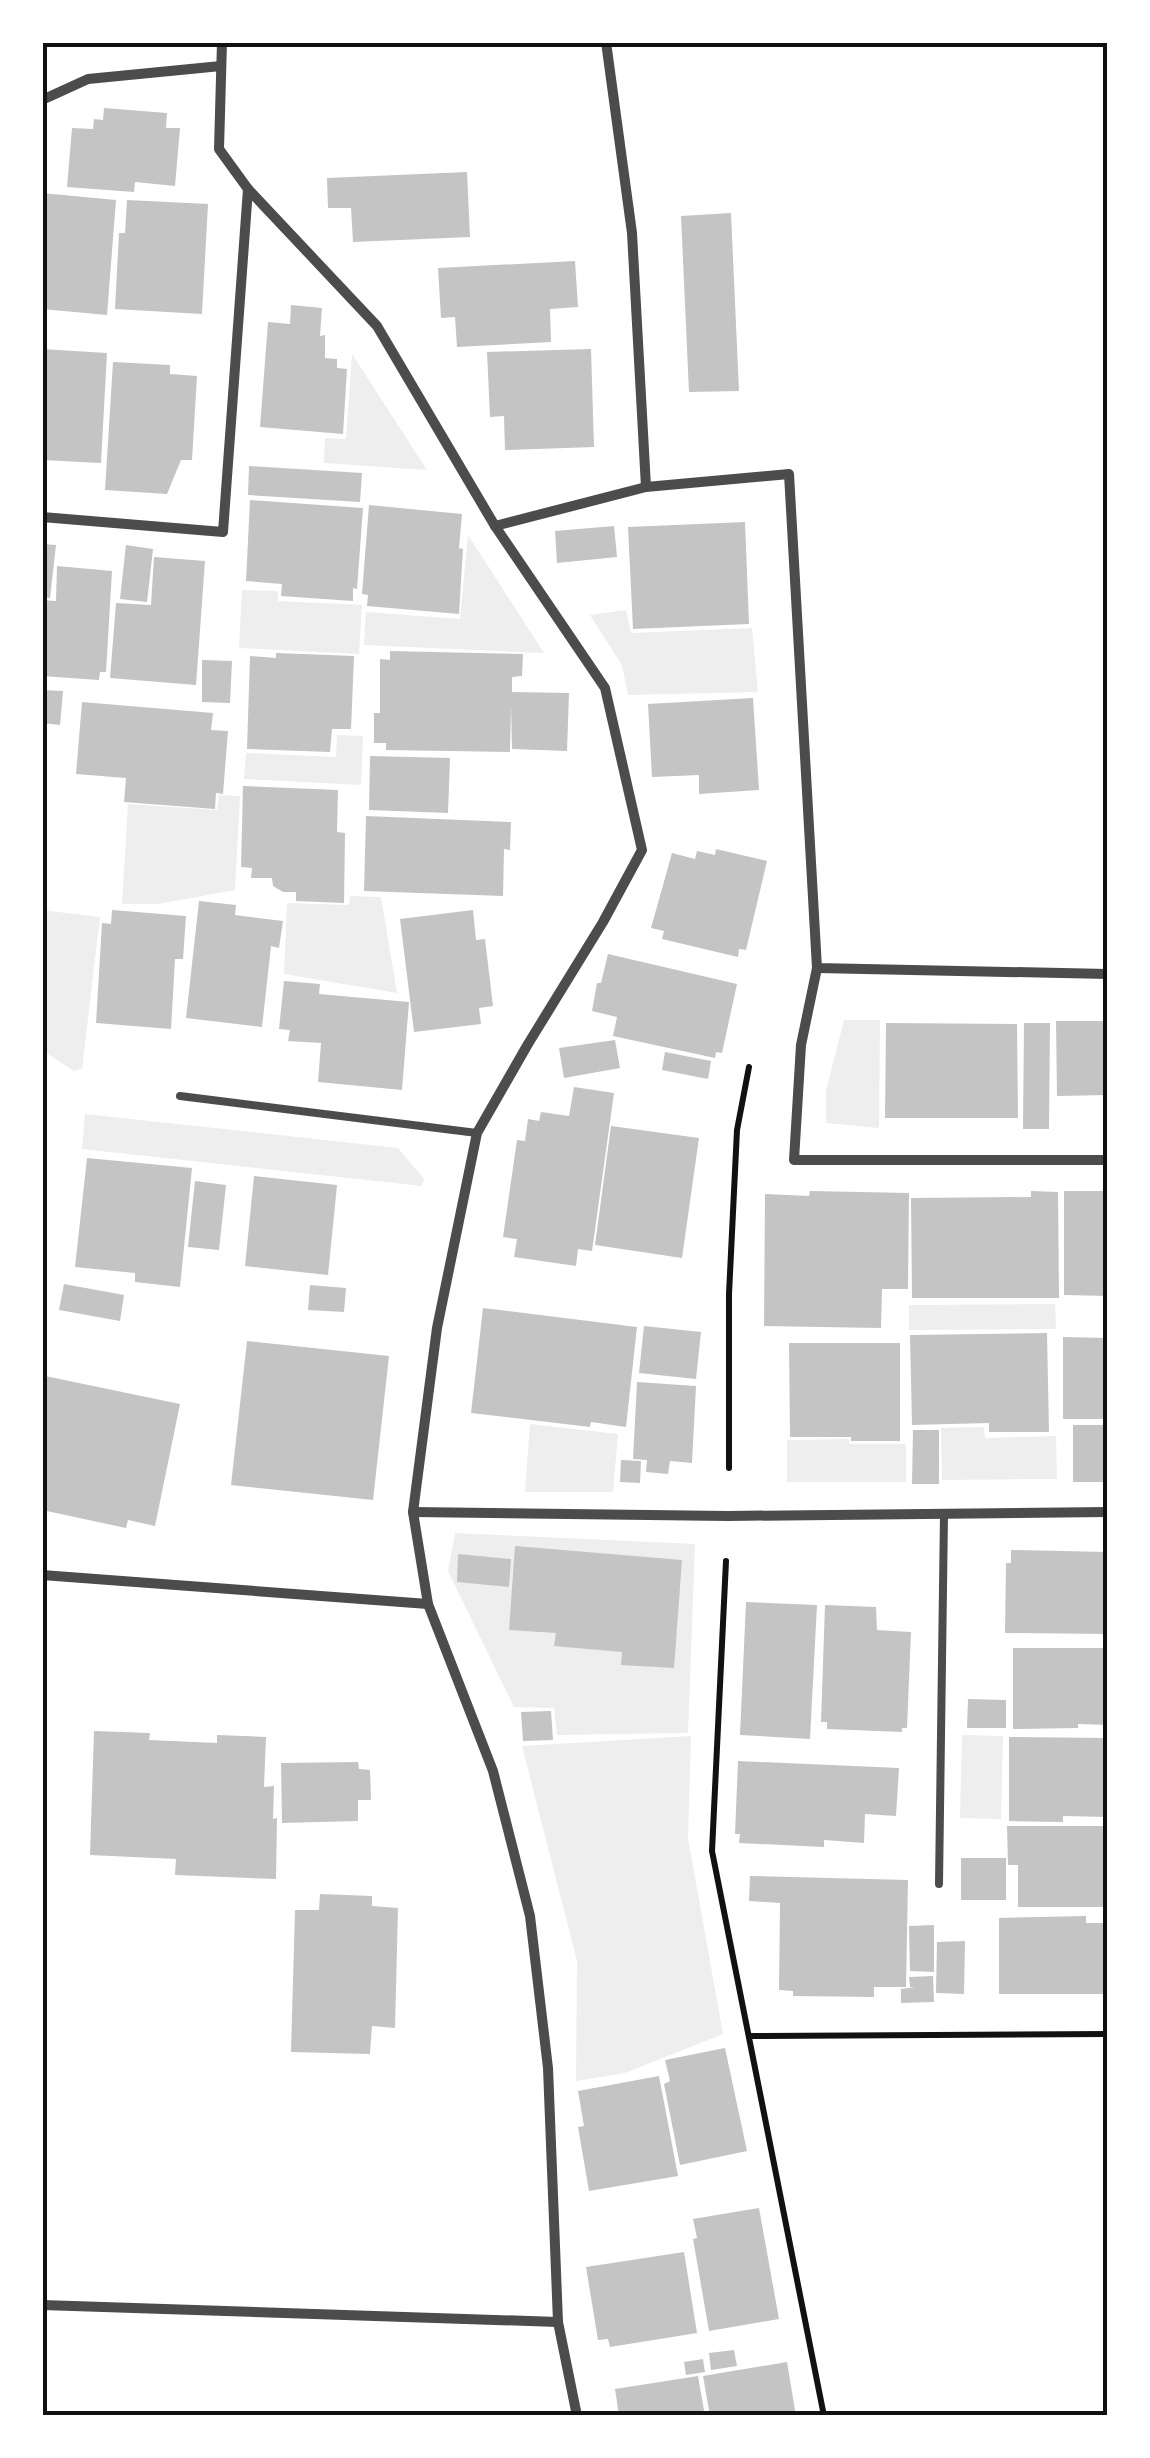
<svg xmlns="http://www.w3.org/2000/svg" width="1150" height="2458" font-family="'Public Sans',sans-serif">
	<rect width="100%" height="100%" fill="#fff"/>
	<!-- green -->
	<g fill="#eee">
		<polygon points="352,354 427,470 324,463 325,438 346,439"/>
		<polygon points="468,535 544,653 364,645 366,612 460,619"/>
		<polygon points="242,590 278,591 278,601 362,605 359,654 239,648"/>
		<polygon points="626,610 631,633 752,628 758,692 628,695 622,665 590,615"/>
		<polygon points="337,735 363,736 361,785 244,779 246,753 336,757"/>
		<polygon points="219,795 240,796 235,890 158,904 122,904 128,804 217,810"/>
		<polygon points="350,896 381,897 397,993 284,974 287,903 349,905"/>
		<polygon points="42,910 100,917 82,1069 74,1071 43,1051"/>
		<polygon points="844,1020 880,1020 879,1128 826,1123 826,1091"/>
		<polygon points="85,1114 398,1148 424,1179 422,1186 82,1149"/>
		<polygon points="1055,1304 1056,1329 909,1330 909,1305"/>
		<polygon points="530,1424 618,1434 613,1492 525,1492"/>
		<polygon points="984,1427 985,1438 1056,1436 1057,1479 942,1480 941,1428"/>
		<polygon points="849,1439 849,1444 906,1444 906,1482 787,1482 787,1440"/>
		<polygon points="455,1533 695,1544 688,1733 557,1735 554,1708 514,1707 448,1571"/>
		<polygon points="962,1735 1003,1736 1001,1819 960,1818"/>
		<polygon points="691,1736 688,1838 723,2034 625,2073 576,2081 577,1961 522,1746"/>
	</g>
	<!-- building -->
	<g fill="#c4c4c4">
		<polygon points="104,108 167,113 166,128 180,128 175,186 135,182 134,192 67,187 72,128 93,129 94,119 103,120"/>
		<polygon points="467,172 470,237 353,242 351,208 328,208 327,178"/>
		<polygon points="42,193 116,200 107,315 42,309"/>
		<polygon points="127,200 208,204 202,314 115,309 119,233 125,233"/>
		<polygon points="731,213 739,391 689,392 681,216"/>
		<polygon points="575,261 578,307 550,309 551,342 457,347 455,317 441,318 438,268"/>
		<polygon points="291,305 322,308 320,336 325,335 325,358 337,359 337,368 347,369 343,434 260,427 268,322 290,324"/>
		<polygon points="42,349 107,353 101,463 42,460"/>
		<polygon points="591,349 594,447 505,450 504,416 490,417 487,352"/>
		<polygon points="113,362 170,365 170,374 197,376 192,460 181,460 167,494 105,490"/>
		<polygon points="249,466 362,473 360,502 248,495"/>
		<polygon points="250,500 363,508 357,589 353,588 353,601 281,596 282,584 246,581"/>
		<polygon points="369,505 462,514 459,548 463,549 459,614 367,606 368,595 362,594"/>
		<polygon points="745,522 749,624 633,629 628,527"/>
		<polygon points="614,526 617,557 557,563 555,531"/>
		<polygon points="42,544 56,545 50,598 42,597"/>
		<polygon points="126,545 153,549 147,602 120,599"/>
		<polygon points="154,557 205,561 196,685 110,678 116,603 151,605"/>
		<polygon points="57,566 112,571 106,672 100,672 99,680 42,676 42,600 56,601"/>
		<polygon points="390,651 523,654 522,676 512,677 512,692 569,693 567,751 512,749 511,705 510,752 386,750 386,743 374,743 374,713 380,713 380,659 390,660"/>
		<polygon points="276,653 354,656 351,729 332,729 330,752 247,749 250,656 276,658"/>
		<polygon points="202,660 232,661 230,703 202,702"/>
		<polygon points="42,690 63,691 60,725 42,723"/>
		<polygon points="753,698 759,790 699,794 699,775 652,777 648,704"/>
		<polygon points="82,702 213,713 211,730 228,731 223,794 216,793 215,809 124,802 126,778 76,774"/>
		<polygon points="370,756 450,758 448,813 369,810"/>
		<polygon points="243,786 338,790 337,832 345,833 344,903 296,901 296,892 283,892 273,886 272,878 251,878 252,868 241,867"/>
		<polygon points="366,816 511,822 510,850 504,849 503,896 364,891"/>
		<polygon points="716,849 767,861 746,950 739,949 738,957 662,939 664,931 651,928 672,853 695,859 697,851 715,855"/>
		<polygon points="199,901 236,905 235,915 283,921 279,948 271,946 262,1027 186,1018"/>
		<polygon points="112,910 186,916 183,959 175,959 171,1029 96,1023 102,923 111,924"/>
		<polygon points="473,910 476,940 485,939 493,1006 479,1008 481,1024 414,1032 400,919"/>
		<polygon points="608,954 737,984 722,1053 716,1052 715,1058 613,1036 617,1017 592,1011 597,983 601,983"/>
		<polygon points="284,981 320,984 319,994 409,1002 402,1090 318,1082 321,1043 288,1041 290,1030 279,1029"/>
		<polygon points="1056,1021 1108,1021 1108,1095 1057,1096"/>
		<polygon points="886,1023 1017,1024 1018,1118 885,1118"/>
		<polygon points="1024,1023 1050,1023 1049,1129 1023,1129"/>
		<polygon points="615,1040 620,1068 564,1078 559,1048"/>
		<polygon points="665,1052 711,1061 708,1079 662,1070"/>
		<polygon points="574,1087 614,1093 592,1251 578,1249 576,1266 514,1257 517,1239 503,1237 517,1140 525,1141 528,1119 539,1121 541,1112 569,1116"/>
		<polygon points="611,1126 699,1138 682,1258 595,1245"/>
		<polygon points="87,1158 192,1168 180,1287 135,1282 135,1273 75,1267"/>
		<polygon points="254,1176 337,1185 328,1275 245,1266"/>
		<polygon points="195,1181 226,1185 219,1250 188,1247"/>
		<polygon points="810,1191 909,1193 908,1289 882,1289 881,1328 764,1326 765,1194 809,1196"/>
		<polygon points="1031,1191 1058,1192 1059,1298 912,1298 911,1198 1031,1197"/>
		<polygon points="1064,1191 1108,1191 1108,1296 1064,1295"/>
		<polygon points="64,1284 124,1295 120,1321 59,1310"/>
		<polygon points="310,1285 346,1288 344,1312 308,1310"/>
		<polygon points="483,1308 637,1327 626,1427 591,1422 590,1427 471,1413"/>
		<polygon points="644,1326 701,1332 696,1379 639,1373"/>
		<polygon points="1047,1333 1049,1432 989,1432 989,1423 912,1425 910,1335"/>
		<polygon points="1063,1337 1108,1338 1108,1419 1063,1419"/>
		<polygon points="247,1341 389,1356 373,1500 231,1485"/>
		<polygon points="789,1343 900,1343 900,1441 851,1441 851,1437 790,1437"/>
		<polygon points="45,1376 180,1404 155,1526 128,1520 126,1528 42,1510 42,1388"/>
		<polygon points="637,1382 696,1386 692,1463 670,1461 668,1474 646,1472 647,1460 633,1459"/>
		<rect x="1073" y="1425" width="34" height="57"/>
		<polygon points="913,1430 939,1430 939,1484 912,1484"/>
		<polygon points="621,1460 641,1461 640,1483 620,1482"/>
		<polygon points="515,1546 682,1560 674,1668 621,1665 622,1652 554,1646 556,1633 509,1630"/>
		<polygon points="1011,1550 1108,1552 1108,1634 1005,1633 1006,1563 1011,1563"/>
		<polygon points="458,1554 511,1559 509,1587 457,1582"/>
		<polygon points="746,1602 817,1605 810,1739 740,1735"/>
		<polygon points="825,1605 876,1607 877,1630 911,1632 907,1728 902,1728 902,1732 827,1729 827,1722 821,1722"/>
		<polygon points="1013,1648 1108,1648 1108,1725 1078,1724 1078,1728 1013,1729"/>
		<polygon points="968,1699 1006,1700 1006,1728 967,1728"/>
		<polygon points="551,1711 553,1740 523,1741 521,1712"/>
		<polygon points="94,1731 150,1733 149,1740 217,1743 217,1735 266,1737 264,1787 274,1786 273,1819 277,1818 276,1879 175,1875 176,1859 90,1855"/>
		<polygon points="1009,1737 1108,1738 1108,1817 1063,1816 1063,1822 1009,1821"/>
		<polygon points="738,1761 899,1768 896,1816 865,1814 864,1843 824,1840 824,1847 739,1843 740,1834 735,1834"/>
		<polygon points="358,1762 359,1769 370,1770 371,1800 358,1800 358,1821 282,1823 281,1763"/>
		<polygon points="1007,1826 1108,1826 1108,1907 1018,1907 1018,1865 1008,1865"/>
		<rect x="961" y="1858" width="45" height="42"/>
		<polygon points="750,1876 908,1880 906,1987 874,1987 874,1997 793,1996 793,1991 779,1990 780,1903 749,1901"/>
		<polygon points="320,1894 372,1896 372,1906 398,1908 395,2028 372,2026 370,2054 291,2052 295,1910 319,1910"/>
		<polygon points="1086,1916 1086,1923 1108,1923 1108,1994 999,1994 999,1918"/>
		<polygon points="934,1925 934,1972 910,1971 909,1926"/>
		<polygon points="965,1941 964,1994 936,1993 937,1942"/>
		<polygon points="933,1976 934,2002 901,2003 901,1989 915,1987 910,1987 909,1977"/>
		<polygon points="725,2048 747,2151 680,2165 664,2084 670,2081 665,2060"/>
		<polygon points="659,2076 678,2176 589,2191 578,2127 584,2126 578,2091"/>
		<polygon points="759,2208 779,2319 709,2331 693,2239 697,2238 693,2219"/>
		<polygon points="684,2252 697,2333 610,2347 608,2339 598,2340 586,2267"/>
		<polygon points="734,2350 737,2366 711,2370 709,2353"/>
		<polygon points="703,2359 705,2372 686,2375 684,2362"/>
		<polygon points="787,2362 796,2416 710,2416 703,2376"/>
		<polygon points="698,2376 705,2416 619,2416 615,2389"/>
	</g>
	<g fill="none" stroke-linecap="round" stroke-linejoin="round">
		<!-- path -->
		<g stroke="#111" stroke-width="6">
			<polyline points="729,1468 729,1294 737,1130 749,1067"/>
			<polyline points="726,1561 712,1851 824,2416"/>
			<polyline points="750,2036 1108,2034"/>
		</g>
		<!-- service -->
		<g stroke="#4c4c4c" stroke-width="8">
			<polyline points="180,1096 477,1133"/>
			<polyline points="939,1884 944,1514"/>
		</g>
		<!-- minor -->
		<g stroke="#4c4c4c" stroke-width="10">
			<polyline points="222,42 219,149 248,189 377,326 495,526 605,688 642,850 603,922 528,1044 477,1133 437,1328 413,1512 428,1604 493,1771 530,1916 548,2068 558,2322 577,2416"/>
			<polyline points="606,42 632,233 646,487"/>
			<polyline points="42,100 88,79 221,66"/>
			<polyline points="42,517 223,532 248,189"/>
			<polyline points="495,526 646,487 789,474 817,968 1108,974"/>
			<polyline points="817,968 801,1045 794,1160 1108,1160"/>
			<polyline points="413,1512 728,1516 1108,1512"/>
			<polyline points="42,1575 428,1604"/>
			<polyline points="42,2305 558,2322"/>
		</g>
	</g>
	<!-- border -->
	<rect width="1150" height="2458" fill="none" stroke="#ffffff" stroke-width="90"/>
	<rect x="45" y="45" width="1060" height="2368" fill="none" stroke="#111" stroke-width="4"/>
</svg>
